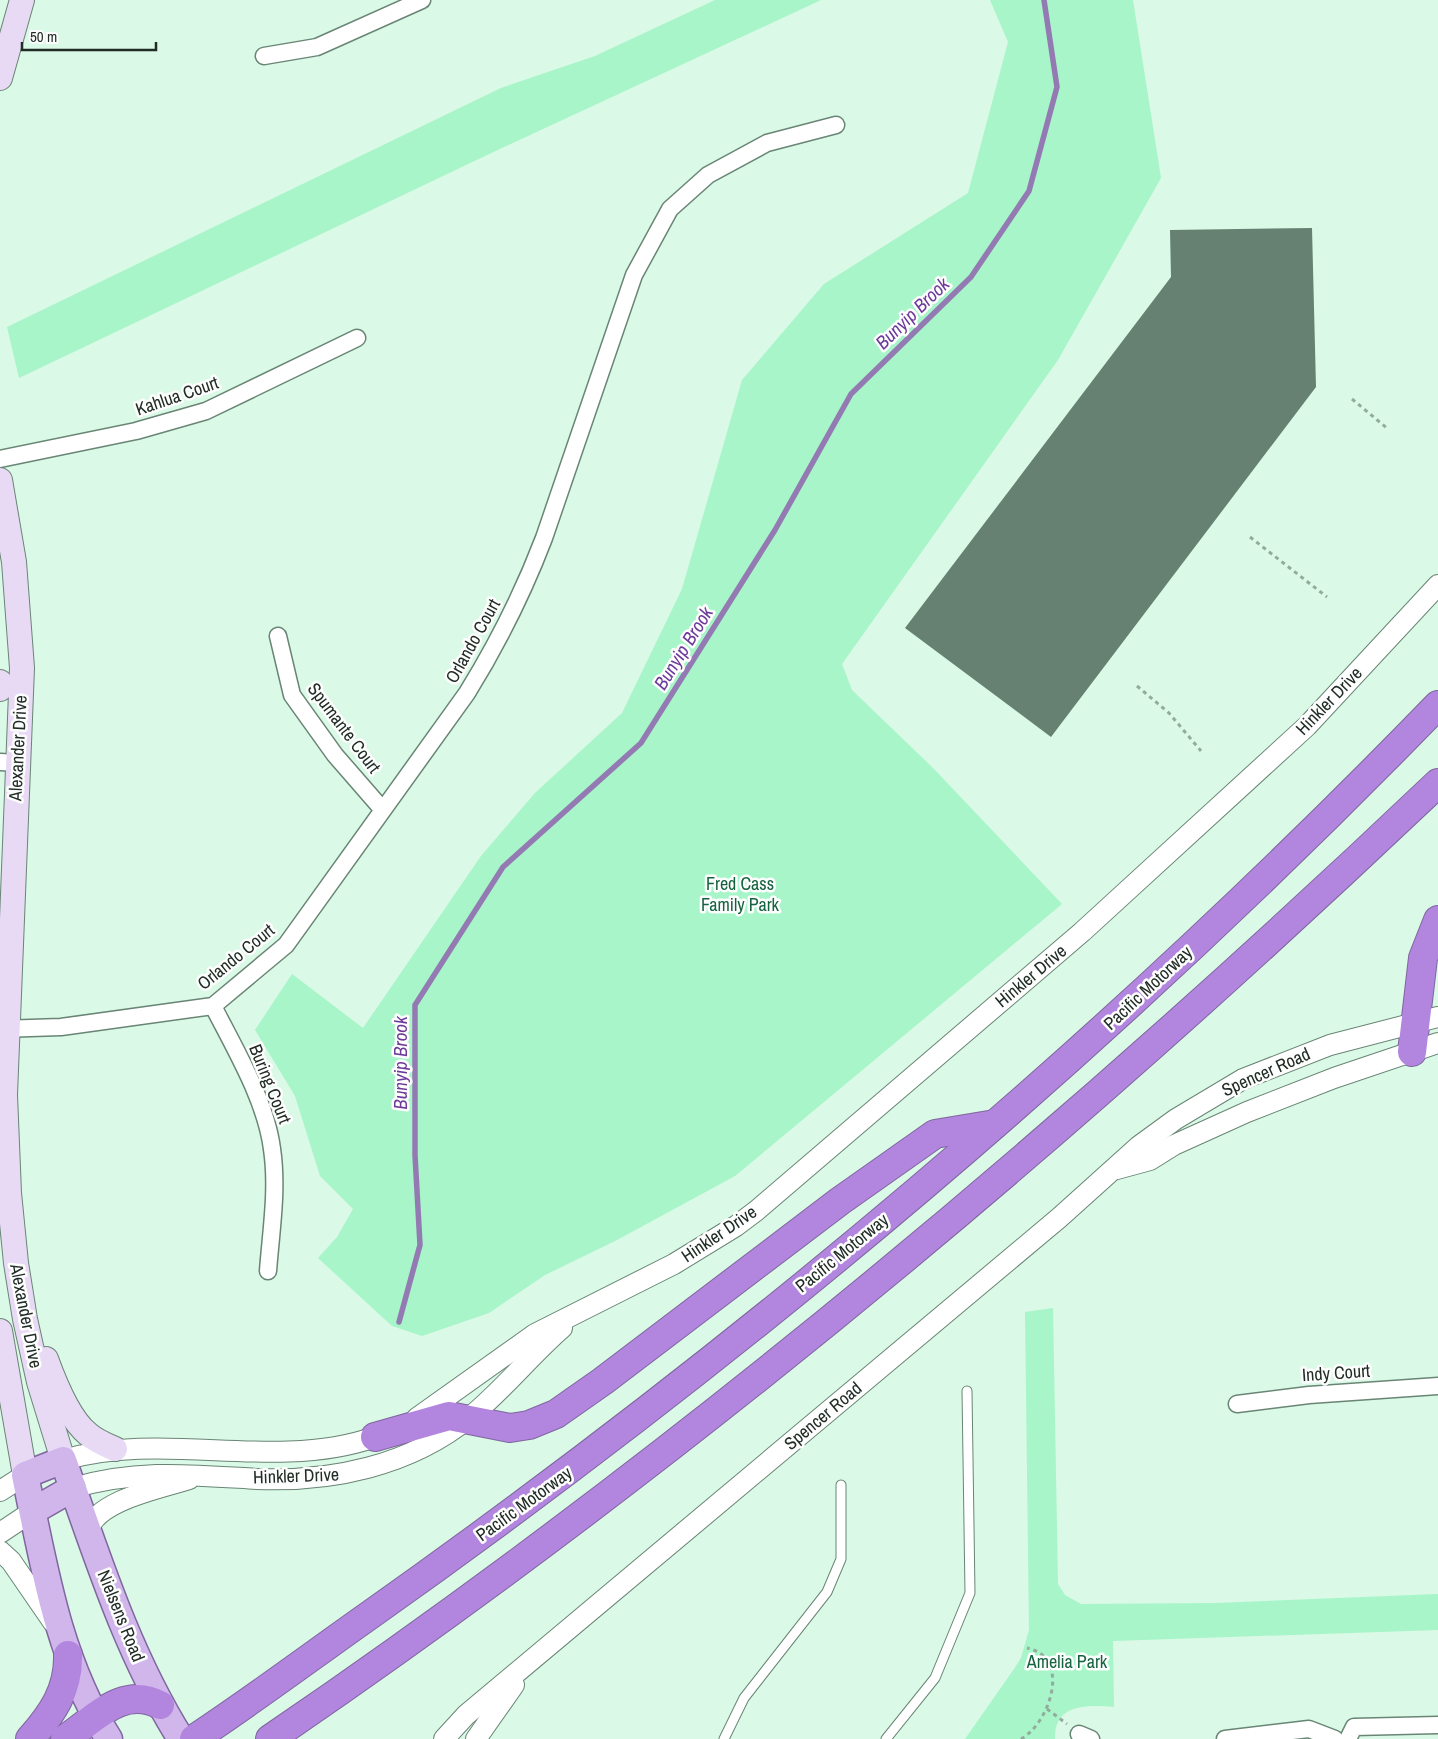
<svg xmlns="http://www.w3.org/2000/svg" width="1438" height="1739" font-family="'Archivo Narrow',sans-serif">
	<rect width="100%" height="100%" fill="#daf9e6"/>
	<!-- green -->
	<g fill="#a7f5c9">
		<polygon points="715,0 821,0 487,155 19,378 7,327 501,88 595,56"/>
		<polygon points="990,0 1133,0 1161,178 1058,360 842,664 852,690 933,768 1062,904 735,1176 617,1240 545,1275 489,1313 422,1336 392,1326 318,1258 337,1237 353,1209 320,1176 295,1096 255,1030 292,974 363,1028 481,856 535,793 622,713 682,589 742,380 824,284 968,193 1008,42"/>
		<path d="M1053,1308L1058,1584L1065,1595L1081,1604L1216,1603L1438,1594V1630L1113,1641L1114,1707C1088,1705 1054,1703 1055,1739H965L1014,1669L1021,1658L1029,1630L1025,1312Z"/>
	</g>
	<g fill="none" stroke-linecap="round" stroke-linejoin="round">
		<!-- stream -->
		<polyline stroke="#947ab3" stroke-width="5.5" points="399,1322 420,1245 415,1155 415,1005 503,867 641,743 775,530 851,394 971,277 1029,191 1057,87 1044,0"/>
	</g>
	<!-- building -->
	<polygon fill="#668171" points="1312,228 1316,387 1051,737 905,628 1171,277 1170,230"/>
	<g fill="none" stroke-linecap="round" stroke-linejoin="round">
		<!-- service casing -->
		<g stroke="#698575" stroke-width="11">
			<g id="service">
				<polyline points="724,1739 744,1698 827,1592 841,1559 841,1485"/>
				<polyline points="886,1739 935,1678 970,1593 967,1391"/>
			</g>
		</g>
		<!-- minor casing -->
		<g stroke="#698575" stroke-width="19">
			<g id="minor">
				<polyline points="264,56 317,47 422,0"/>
				<polyline points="0,459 136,431 206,411 357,338"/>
				<polyline points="278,636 292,695 335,755 382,809"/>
				<polyline points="0,762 17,763"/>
				<path d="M213,1006C235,1049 266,1101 272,1149C278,1189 271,1231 268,1271"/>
				<path d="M0,1029L61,1027L213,1006L286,945L467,693C498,643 523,593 544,538L634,275L670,209L708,175L767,143L836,125"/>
				<polyline points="1237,1404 1309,1395 1438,1386"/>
				<polyline points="1079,1734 1091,1739"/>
				<polyline points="1225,1739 1309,1729 1335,1739"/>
				<polyline points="1348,1739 1354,1727 1438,1725"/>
			</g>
		</g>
		<!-- tertiary casing -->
		<g stroke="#698575" stroke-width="22">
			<g id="tertiary">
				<polyline points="1117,1169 1150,1160 1174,1145 1247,1112 1334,1078 1438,1043"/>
				<polyline points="417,1418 535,1334 674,1264 736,1226 756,1211 1082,932 1307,726 1438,585"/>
				<path d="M63,1460C170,1429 282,1475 386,1433"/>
				<path d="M73,1488C137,1469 192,1475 257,1479C331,1482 410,1466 470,1417C503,1390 530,1356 562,1328"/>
				<polyline points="0,1491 25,1475"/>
				<path d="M88,1531C96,1500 162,1488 189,1479"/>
				<polyline points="0,1533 33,1511"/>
				<polyline points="0,1551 11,1561 53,1622"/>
				<polyline points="444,1739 466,1715 1059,1218 1139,1146 1176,1119 1243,1079 1330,1045 1438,1017"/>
				<polyline points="476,1739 514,1685"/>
			</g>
		</g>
		<!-- secondary casing -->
		<g stroke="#698575" stroke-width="26">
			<g id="secondary">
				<polyline points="0,78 22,0"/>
				<polyline points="0,480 14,562 22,668 5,1095 9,1193 16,1263 25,1319 39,1382 63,1460"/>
				<polyline points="0,682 0,689"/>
				<polyline points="0,1331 25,1475"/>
				<path d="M46,1359C54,1381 69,1419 88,1434C96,1441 106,1445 115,1449"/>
			</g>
		</g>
		<!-- primary casing -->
		<g stroke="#7f669e" stroke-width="29">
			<g id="primary">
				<polyline points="33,1511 73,1488"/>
				<path d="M109,1739C58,1659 44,1566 25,1475L63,1460C97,1556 127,1653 181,1739"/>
			</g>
		</g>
		<!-- motorway casing -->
		<g stroke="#7f669e" stroke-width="30">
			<g id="motorway">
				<polyline points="1412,1052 1423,958 1438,920"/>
				<polyline points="375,1437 449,1416 510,1428 529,1425 556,1414 603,1381 840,1201 935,1134 995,1124"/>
				<path d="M30,1739C52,1714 69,1690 68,1655"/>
				<path d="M65,1739C95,1719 123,1685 160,1705"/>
				<path d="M194,1739C253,1700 309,1658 367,1617C750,1346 1111,1042 1438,705"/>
				<path d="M270,1739C686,1455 1073,1130 1438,783"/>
			</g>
		</g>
		<!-- path -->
		<g stroke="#93ab9c" stroke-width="3" stroke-dasharray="4 4" stroke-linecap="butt">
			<polyline points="1352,399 1388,429"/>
			<polyline points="1250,537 1327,597"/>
			<polyline points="1137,686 1169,713 1201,751"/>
			<polyline points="1047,1709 1067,1724"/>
			<path d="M1021,1739C1050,1723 1072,1657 1027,1648"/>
		</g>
		<!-- service -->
		<use href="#service" stroke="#fff" stroke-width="9"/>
		<!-- minor -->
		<use href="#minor" stroke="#fff" stroke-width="16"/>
		<!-- tertiary -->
		<use href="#tertiary" stroke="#fff" stroke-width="20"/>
		<!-- secondary -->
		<use href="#secondary" stroke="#e8daf5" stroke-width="24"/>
		<!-- primary -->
		<use href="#primary" stroke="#d1b6ec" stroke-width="26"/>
		<!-- motorway -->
		<use href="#motorway" stroke="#b285df" stroke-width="28"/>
	</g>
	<g text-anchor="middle" stroke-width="5" stroke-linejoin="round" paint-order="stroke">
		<!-- street labels -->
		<g font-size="18" fill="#202c25" stroke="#fdfdfd">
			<text transform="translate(177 396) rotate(-19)" y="6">Kahlua Court</text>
			<text transform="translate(473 641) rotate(-61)" y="6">Orlando Court</text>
			<text transform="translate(1329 701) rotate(-46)" y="6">Hinkler Drive</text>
			<text transform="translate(344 728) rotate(53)" y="6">Spumante Court</text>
			<text transform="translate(18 748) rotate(-87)" y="6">Alexander Drive</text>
			<text transform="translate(236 957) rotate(-39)" y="6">Orlando Court</text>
			<text transform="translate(1031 976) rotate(-40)" y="6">Hinkler Drive</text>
			<text transform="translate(1148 988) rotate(-43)" y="6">Pacific Motorway</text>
			<text transform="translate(1266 1072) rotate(-24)" y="6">Spencer Road</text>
			<text transform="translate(270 1084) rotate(68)" y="6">Buring Court</text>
			<text transform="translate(719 1234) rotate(-34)" y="6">Hinkler Drive</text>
			<text transform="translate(842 1253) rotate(-39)" y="6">Pacific Motorway</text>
			<text transform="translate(26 1316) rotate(79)" y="6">Alexander Drive</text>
			<text transform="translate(1336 1373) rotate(-4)" y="6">Indy Court</text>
			<text transform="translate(823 1416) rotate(-40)" y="6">Spencer Road</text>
			<text transform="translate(296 1476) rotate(-2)" y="6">Hinkler Drive</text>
			<text transform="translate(524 1504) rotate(-36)" y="6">Pacific Motorway</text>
			<text transform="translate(121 1616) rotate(68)" y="6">Nielsens Road</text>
		</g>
		<!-- park labels -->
		<g font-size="18" fill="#166340" stroke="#fdfdfd">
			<text x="740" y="890">Fred Cass<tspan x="740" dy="21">Family Park</tspan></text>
			<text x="1067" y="1668">Amelia Park</text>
		</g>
		<!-- water labels -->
		<g font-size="19" font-style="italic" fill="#6d399a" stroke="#fdfdfd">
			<text transform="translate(912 313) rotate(-44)" y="7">Bunyip Brook</text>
			<text transform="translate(683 648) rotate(-58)" y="7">Bunyip Brook</text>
			<text transform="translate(400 1063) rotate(-90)" y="7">Bunyip Brook</text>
		</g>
	</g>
	<!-- scale -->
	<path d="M22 42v8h134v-8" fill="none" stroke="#202c25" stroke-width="2.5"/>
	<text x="30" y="42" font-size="15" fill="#202c25" stroke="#fdfdfd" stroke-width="4" paint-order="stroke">50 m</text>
</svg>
